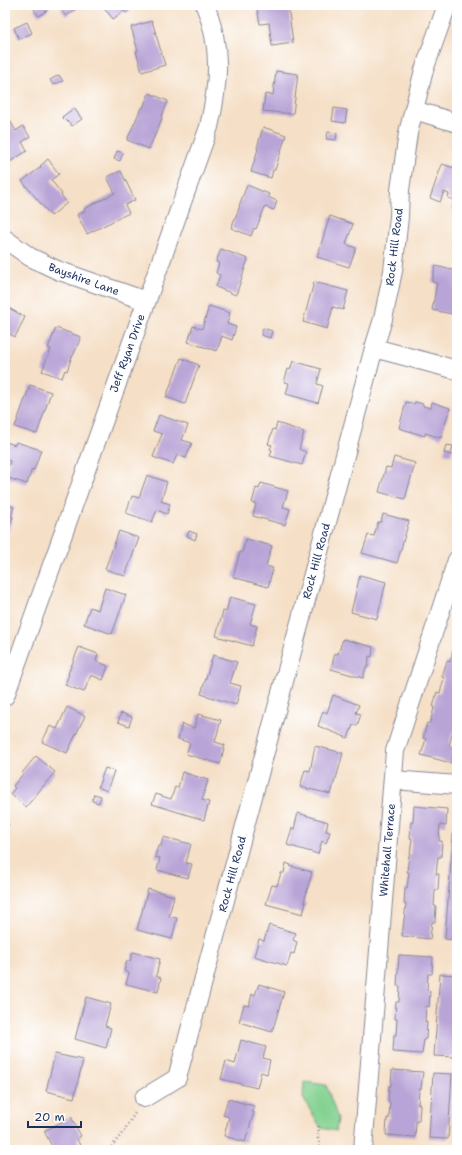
<svg xmlns="http://www.w3.org/2000/svg" width="462" height="1155" font-family="'Shantell Sans',sans-serif">
	<rect width="100%" height="100%" fill="#fff"/>
	<filter id="ink" filterUnits="userSpaceOnUse"><feTurbulence type="fractalNoise" baseFrequency=".025" numOctaves="2"/><feDisplacementMap in="SourceGraphic" scale="8" xChannelSelector="R" yChannelSelector="G"/><feConvolveMatrix kernelMatrix="1 2 1 2 8 2 1 2 1" color-interpolation-filters="sRGB"/></filter>
	<filter id="wash" filterUnits="userSpaceOnUse"><feTurbulence type="fractalNoise" baseFrequency=".012" numOctaves="4" result="noise"/><feDisplacementMap in="SourceGraphic" scale="16" xChannelSelector="R" yChannelSelector="G"/><feGaussianBlur stdDeviation="0.9" result="paint"/><feColorMatrix in="noise" values="0 0 0 0 0 0 0 0 0 0 0 0 0 0 0 0 0 1.4 0 .05"/><feComposite in="paint" operator="in"/></filter>
	<g filter="url(#wash)">
		<rect width="100%" height="100%" fill="#f5dfc6"/>
		<!-- green -->
		<polygon fill="#84d291" stroke="#508078" points="304,1082 326,1085 338,1119 336,1131 321,1128 303,1098"/>
		<g id="blocks">
			<!-- building -->
			<g fill="#b9a4d7">
				<polygon points="40,5 46,5 49,9 39,16 34,10"/>
				<polygon points="68,5 73,5 76,9 66,16 61,10"/>
				<polygon points="102,5 136,5 126,13 124,11 113,19"/>
				<polygon points="275,5 288,5 293,43 272,46 269,23 260,24 257,8"/>
				<polygon points="152,21 165,65 142,72 136,51 138,51 131,27"/>
				<polygon points="27,22 32,33 19,39 14,28"/>
				<polygon points="276,71 298,74 293,114 263,111 265,94 273,95"/>
				<polygon points="59,75 63,81 53,85 50,80"/>
				<polygon points="149,93 168,101 161,118 162,118 149,149 127,140 141,108 143,108"/>
				<polygon points="74,108 82,119 72,126 68,121 67,122 62,117"/>
				<polygon points="334,108 347,110 345,123 332,121"/>
				<polygon points="9,119 16,131 23,126 30,137 22,142 27,151 5,165 5,121"/>
				<polygon points="263,127 286,135 275,170 273,170 271,178 251,172 258,149 257,148"/>
				<polygon points="328,132 337,133 336,140 326,139"/>
				<polygon points="117,151 123,153 120,161 114,159"/>
				<polygon points="48,159 59,174 51,180 62,194 61,195 67,203 51,216 22,181 41,167 40,166"/>
				<polygon points="442,164 457,169 457,210 452,209 455,200 448,198 449,194 444,192 440,202 430,198"/>
				<polygon points="121,171 135,200 125,205 129,213 87,234 77,215 85,211 84,209 115,193 107,177"/>
				<polygon points="247,185 269,194 268,197 277,201 274,210 265,207 256,229 254,228 251,236 231,228 240,206 239,206"/>
				<polygon points="330,216 353,224 346,244 356,248 349,267 317,257"/>
				<polygon points="221,249 248,259 236,295 216,287 220,275 216,273 219,263 216,262"/>
				<polygon points="435,266 457,271 457,315 432,310 437,283 432,282"/>
				<polygon points="314,282 348,291 343,310 333,307 327,329 303,322"/>
				<polygon points="5,306 25,317 15,337 6,332 5,334"/>
				<polygon points="209,306 230,313 227,324 236,327 232,340 222,336 217,351 188,342 193,326 202,329"/>
				<polygon points="56,328 81,337 73,356 72,356 67,371 65,370 62,378 42,371 51,349 48,348"/>
				<polygon points="263,328 272,331 270,338 261,335"/>
				<polygon points="181,358 199,365 185,404 166,397"/>
				<polygon points="293,361 321,369 317,384 323,386 318,403 286,394 289,383 284,382 288,369 290,370"/>
				<polygon points="30,385 51,392 37,434 15,427"/>
				<polygon points="406,402 414,404 415,402 423,404 423,406 431,408 432,402 450,408 441,438 425,433 425,436 399,428"/>
				<polygon points="159,415 188,425 182,440 192,443 186,458 177,455 173,464 153,457 162,434 153,431"/>
				<polygon points="277,423 304,432 299,449 306,452 302,465 270,456 272,450 270,449 272,445 268,444 273,429 275,430"/>
				<polygon points="6,442 15,445 16,442 41,450 34,470 32,469 27,484 5,477 10,461 5,459 5,447"/>
				<polygon points="446,445 453,446 451,455 444,453"/>
				<polygon points="394,457 415,463 405,499 379,492 386,467 391,468"/>
				<polygon points="147,475 167,482 161,501 170,504 167,514 157,510 152,522 126,513 132,496 139,498"/>
				<polygon points="261,483 288,491 283,507 290,509 285,525 253,516 256,504 252,503 256,488 259,489"/>
				<polygon points="5,504 14,507 11,517 13,517 5,539"/>
				<polygon points="383,514 409,521 397,563 362,553 368,535 374,536 378,522 381,522"/>
				<polygon points="119,531 139,538 125,576 105,569"/>
				<polygon points="189,531 197,534 195,540 187,536"/>
				<polygon points="246,539 272,546 266,566 273,568 268,587 233,577 240,552 242,553"/>
				<polygon points="360,575 386,582 377,619 351,612"/>
				<polygon points="105,588 126,595 112,634 84,624 90,607 98,610"/>
				<polygon points="230,597 256,604 250,624 257,626 252,646 216,636 223,611 226,612"/>
				<polygon points="343,639 373,647 372,657 369,656 368,667 366,667 363,678 331,669 335,653 338,654"/>
				<polygon points="454,646 457,647 457,728 456,732 453,731 449,746 455,748 451,763 421,755 426,739 423,738 427,723 430,723 434,708 433,707 437,692 440,693 444,678 442,677 447,661 450,662"/>
				<polygon points="79,647 98,654 96,661 108,666 103,680 91,675 84,692 65,685 69,674 68,674"/>
				<polygon points="213,655 237,662 230,683 241,686 236,705 201,694"/>
				<polygon points="333,695 359,705 356,713 361,714 357,726 353,725 348,738 318,726 323,711 327,713"/>
				<polygon points="67,707 85,716 67,753 42,742 50,726 57,729"/>
				<polygon points="121,713 132,717 129,726 118,722"/>
				<polygon points="198,714 221,720 215,742 225,745 220,764 186,754 190,743 178,739 182,724 194,728"/>
				<polygon points="315,746 343,753 336,779 335,779 331,794 300,787 305,770 310,771"/>
				<polygon points="36,756 55,772 26,807 10,794 15,788 13,786 23,774 22,773"/>
				<polygon points="105,768 114,771 107,791 98,787"/>
				<polygon points="182,772 208,780 202,800 209,802 204,820 152,804 156,794 171,799 175,787 178,788"/>
				<polygon points="94,794 101,796 99,803 92,801"/>
				<polygon points="414,806 447,809 446,826 440,825 439,841 442,841 441,857 438,857 436,874 439,874 438,890 435,890 434,906 436,906 435,922 432,922 430,939 402,936 406,904 404,904 405,888 407,888 409,872 407,872 409,855 410,855 412,838 410,838 411,822 413,823"/>
				<polygon points="455,809 457,810 457,940 445,939"/>
				<polygon points="298,813 328,822 326,831 330,832 326,843 322,841 318,854 287,845 292,828 294,829"/>
				<polygon points="5,820 9,825 5,828"/>
				<polygon points="163,837 191,844 186,863 192,864 188,878 157,870 160,858 155,857 158,846 161,846"/>
				<polygon points="286,863 291,865 290,866 312,872 304,902 306,903 303,914 266,904 272,885 277,886 281,873 284,873"/>
				<polygon points="148,889 174,896 169,916 177,918 172,939 137,930"/>
				<polygon points="269,925 296,933 293,940 297,942 294,954 291,953 287,966 254,956 259,939 264,941"/>
				<polygon points="133,952 160,959 156,976 161,978 158,992 126,984 129,973 124,971 127,961 130,961"/>
				<polygon points="399,955 433,957 432,974 428,974 427,990 430,991 429,1007 426,1006 425,1022 427,1022 426,1039 424,1039 422,1054 393,1052 394,1035 396,1035 397,1019 395,1019 396,1002 399,1002 400,986 397,986"/>
				<polygon points="440,974 457,975 457,1029 455,1057 434,1056"/>
				<polygon points="259,984 284,992 272,1032 239,1022 244,1005 249,1006 252,994 255,995"/>
				<polygon points="86,997 111,1004 105,1026 111,1028 106,1048 75,1039"/>
				<polygon points="241,1040 266,1047 263,1058 270,1060 267,1074 261,1072 257,1088 221,1079 226,1061 235,1064"/>
				<polygon points="55,1054 83,1060 74,1098 46,1091"/>
				<polygon points="392,1070 423,1072 421,1089 419,1089 418,1104 420,1104 419,1121 416,1121 415,1137 386,1135 387,1118 389,1119 390,1102 388,1102 389,1086 391,1086"/>
				<polygon points="433,1073 452,1074 448,1139 429,1138"/>
				<polygon points="228,1099 254,1106 252,1112 254,1112 245,1142 224,1136 229,1117 223,1115"/>
				<polygon points="71,1117 81,1136 77,1139 82,1150 54,1150 44,1131"/>
			</g>
		</g>
	</g>
	<g filter="url(#ink)">
		<use href="#blocks" fill-opacity="0" stroke="#888792" stroke-width="1"/>
		<g fill="none" stroke-linecap="round" stroke-linejoin="round">
			<!-- minor casing -->
			<g stroke="#888792" stroke-width="20">
				<g id="minor">
					<polyline points="414,110 457,123"/>
					<polyline points="5,239 30,257 57,270 146,301"/>
					<polyline points="374,348 457,370"/>
					<path d="M5,696L209,127C219,84 222,47 205,5"/>
					<polyline points="393,780 457,785"/>
					<polyline points="144,1098 177,1078 374,348 383,319 393,271 399,217 400,190 408,133 424,70 447,5"/>
					<polyline points="363,1150 395,751 457,560"/>
				</g>
			</g>
			<!-- path -->
			<g stroke="#888792" stroke-width="2.5" stroke-dasharray="1 3" stroke-linecap="butt">
				<polyline points="319,1126 318,1138 321,1150"/>
				<polyline points="109,1150 124,1131 135,1113"/>
			</g>
			<!-- minor -->
			<use href="#minor" stroke="#fff" stroke-width="18"/>
		</g>
	</g>
	<g text-anchor="middle" stroke-width="3.5" stroke-linejoin="round" paint-order="stroke">
		<!-- street labels -->
		<g font-size="11" fill="#1b2f5e" stroke="#fff">
			<text transform="translate(394 247) rotate(-83)" y="4">Rock Hill Road</text>
			<text transform="translate(84 279) rotate(20)" y="4">Bayshire Lane</text>
			<text transform="translate(127 353) rotate(-70)" y="4">Jeff Ryan Drive</text>
			<text transform="translate(316 561) rotate(-75)" y="4">Rock Hill Road</text>
			<text transform="translate(387 850) rotate(-85)" y="4">Whitehall Terrace</text>
			<text transform="translate(232 874) rotate(-75)" y="4">Rock Hill Road</text>
		</g>
	</g>
	<!-- margin -->
	<rect width="462" height="1155" fill="none" stroke="#fff" stroke-width="20"/>
	<!-- scale -->
	<path d="M28 1121v6h53v-6" fill="none" stroke="#1b2f5e" stroke-width="2"/>
	<text x="34" y="1121" font-size="12" fill="#1b2f5e" stroke="#ffffff" stroke-width="3" paint-order="stroke">20 m</text>
</svg>
